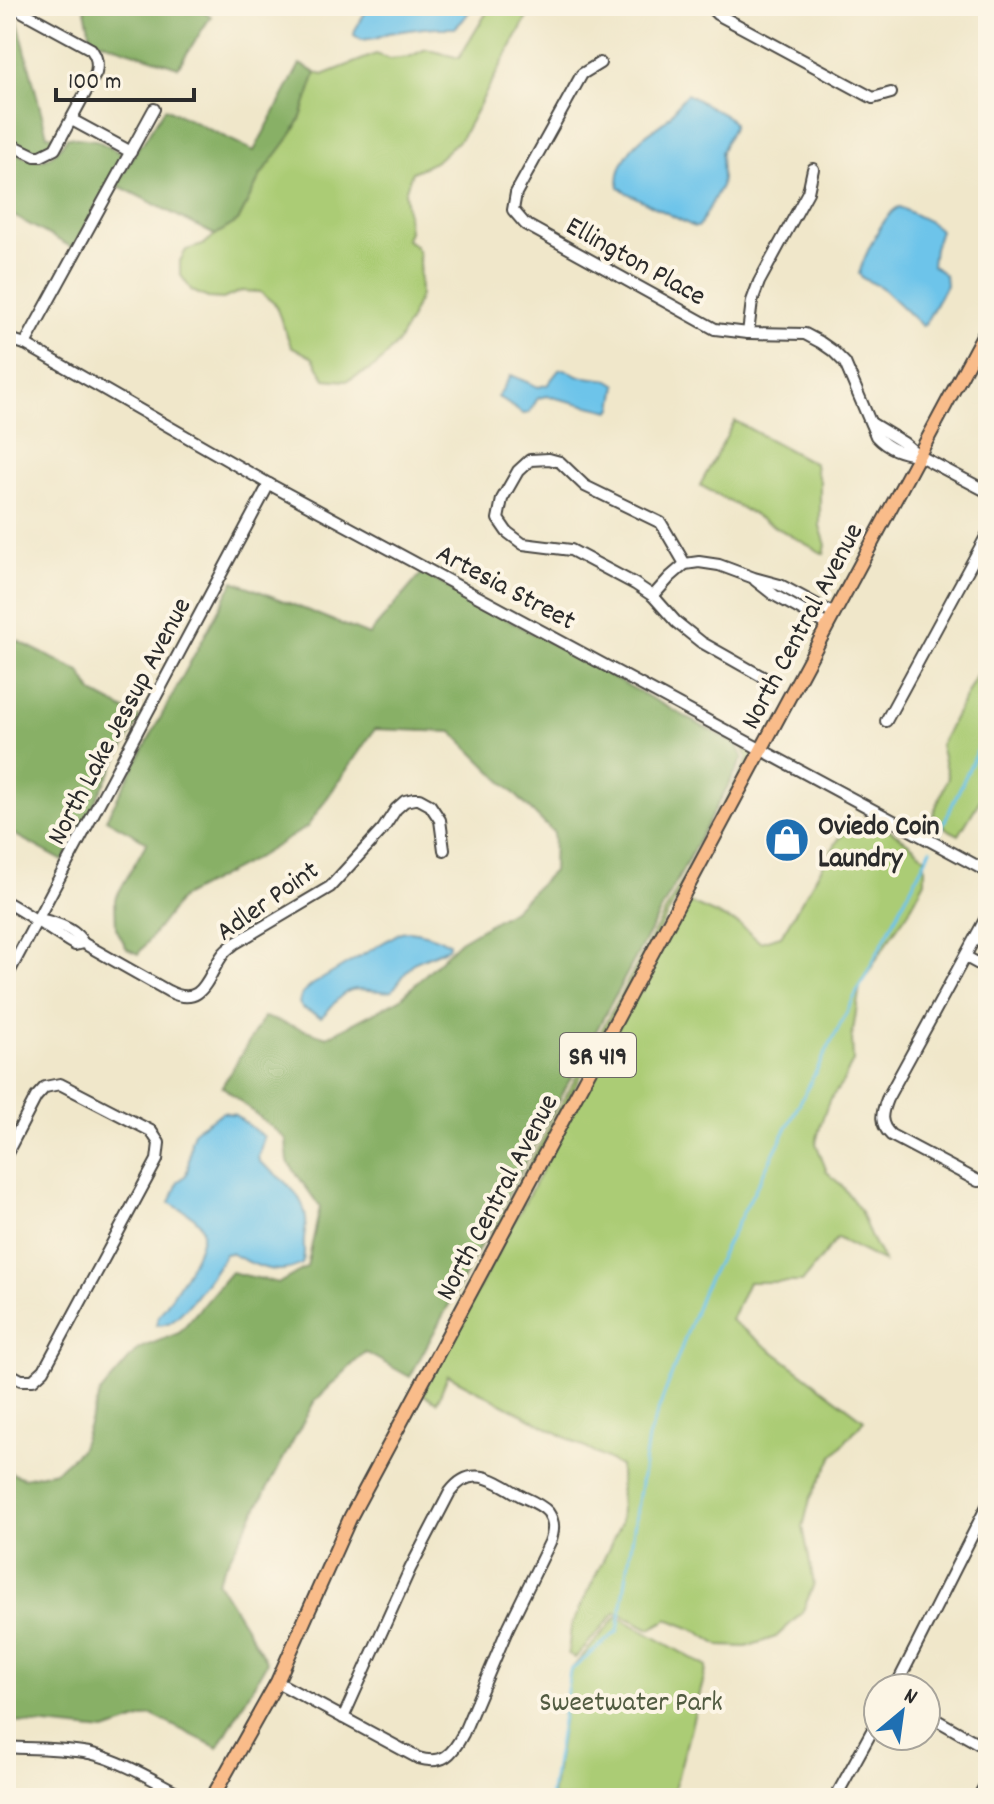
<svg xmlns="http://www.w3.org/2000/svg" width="994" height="1804" font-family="Dekko,sans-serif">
	<rect width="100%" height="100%" fill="#fcf5e5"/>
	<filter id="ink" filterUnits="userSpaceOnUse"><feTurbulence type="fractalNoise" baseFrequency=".0125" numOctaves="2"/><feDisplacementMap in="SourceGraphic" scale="16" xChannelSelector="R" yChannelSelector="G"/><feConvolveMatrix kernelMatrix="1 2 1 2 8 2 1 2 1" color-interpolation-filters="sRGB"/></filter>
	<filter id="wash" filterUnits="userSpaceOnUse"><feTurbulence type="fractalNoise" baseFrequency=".006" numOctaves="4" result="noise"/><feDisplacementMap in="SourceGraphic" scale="32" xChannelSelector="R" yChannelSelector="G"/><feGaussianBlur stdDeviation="1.8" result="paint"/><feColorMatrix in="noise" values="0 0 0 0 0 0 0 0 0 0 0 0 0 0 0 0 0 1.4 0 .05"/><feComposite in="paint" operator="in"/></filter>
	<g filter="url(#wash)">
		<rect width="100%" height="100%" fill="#f0e7ca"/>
		<!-- green -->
		<g fill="#abcc75" stroke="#6b7c50" stroke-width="2">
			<polygon points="494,6 533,6 462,137 435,162 412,172 405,192 409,232 406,239 415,246 419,253 420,295 410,320 397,344 377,365 366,372 346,381 325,379 313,358 291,346 275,304 260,292 241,291 223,299 208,298 192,291 180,274 180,261 186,250 203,245 215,235 238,221 261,175 294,131 301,117 316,73 323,75 376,54 390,59 409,57 426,49 459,58 487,12"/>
			<polygon points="735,421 815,464 816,472 820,481 820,526 826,545 824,554 700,485"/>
			<polygon points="988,653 988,780 980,800 959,835 947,829 933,814 948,778 940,745"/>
			<polygon points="742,745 755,752 495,1236 492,1233 747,760 747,756"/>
			<path d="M870,820C891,829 908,841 925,857V881L909,911L889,939L860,986L852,1038L853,1061L843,1082L829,1101L821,1123L816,1143L827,1172L843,1187L860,1210L870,1236L884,1262L837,1238L802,1282H748L731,1320L864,1420L833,1456L810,1499L803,1527L814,1584L802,1613L776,1637L746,1647L720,1646L697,1631L668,1619L650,1629L616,1612L575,1658L568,1654L571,1627L621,1523L620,1466L448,1375L437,1402L422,1394L686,901L739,924L760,942L781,936L838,840L852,823Z"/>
			<polygon points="617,1616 707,1667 672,1798 552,1798 570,1671"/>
		</g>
		<!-- forest -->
		<g fill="#88b066" stroke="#5a6e48" stroke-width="2">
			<polygon points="84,6 194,6 211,16 178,67 91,38"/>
			<path d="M6,9L16,14L47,135L57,136C42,161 26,146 6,136Z"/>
			<polygon points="300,64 316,73 301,117 294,131 261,175 238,221 215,235 119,186 111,197 140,144 142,144 165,108 254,151"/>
			<path d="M67,137L96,140L124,155L73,248L6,212V148C34,163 49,168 67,137Z"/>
			<polygon points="422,573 737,745 743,758 410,1377 365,1352 314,1402 217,1581 267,1662 218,1748 152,1715 105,1731 6,1721 6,1471 24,1478 56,1471 80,1450 100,1393 138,1349 179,1333 231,1272 279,1283 307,1267 320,1207 288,1162 286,1139 222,1086 264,1017 327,1037 400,999 460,941 513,910 553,871 554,833 452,732 375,729 307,827 258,857 182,897 138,954 127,949 116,928 115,899 147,842 106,819 234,581 369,635"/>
			<polygon points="6,635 80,672 93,693 140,718 63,861 6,830"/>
		</g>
		<!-- water -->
		<g fill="#6dc4ea" stroke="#4c788a" stroke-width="2">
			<polygon points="369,6 473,6 463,20 455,28 423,28 388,33 376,38 362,40 354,35 355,30"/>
			<path d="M687,94L728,117L733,123V127L721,152L722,179L721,186L701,223L698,227H694L627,193L619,187C615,170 629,149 642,138C650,131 660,126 667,119C675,111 679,100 687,94Z"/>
			<path d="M899,207L930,222L940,230L934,248L932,265L945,275L946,285L925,324L922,326L881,287L864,279L859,274C864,257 883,214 899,207Z"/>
			<polygon points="565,369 577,376 609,380 617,385 613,408 610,411 547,396 538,398 529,413 523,414 498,397 511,375 538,387 547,385 559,370"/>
			<path d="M408,931C422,932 436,937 449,943V945L448,948L413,963L392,991C377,994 357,984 345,993C335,999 330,1011 321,1017L302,1008L299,1003L302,994L312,985L401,932Z"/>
			<path d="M223,1112L235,1115L264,1137L258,1158L260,1162C279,1177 305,1193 306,1220C307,1226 304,1232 304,1239C303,1248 306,1254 302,1264C277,1278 254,1265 230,1253L225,1254C215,1271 186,1314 168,1323C163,1325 161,1324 156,1325L158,1317C169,1301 210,1244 201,1226C196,1215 179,1209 170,1203L178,1182L186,1175L188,1168L191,1141L195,1130Z"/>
		</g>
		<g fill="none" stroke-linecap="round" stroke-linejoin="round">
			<!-- stream -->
			<g stroke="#6dc4ea" stroke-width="3">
				<polyline points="938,836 988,727"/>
				<polyline points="550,1798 570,1671 618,1631 648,1438 703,1290 931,849"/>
			</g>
		</g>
	</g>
	<g filter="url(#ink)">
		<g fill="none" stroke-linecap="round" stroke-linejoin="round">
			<!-- minor casing -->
			<g stroke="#494743" stroke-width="14">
				<g id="minor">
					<polyline points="709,6 717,14 873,98 891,93"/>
					<path d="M600,63L582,74L516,193L513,210L525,224L715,329L748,333L805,334L820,342L833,351L845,363L876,436C888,449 901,453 918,455"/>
					<polyline points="72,120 131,152"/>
					<path d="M6,142L35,156H41L55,149L96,73C98,63 97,57 91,49L12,6"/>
					<polyline points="748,333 752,301 759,282 808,192 813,169"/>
					<polyline points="6,338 25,344 269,484 988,872"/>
					<polyline points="25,344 154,109"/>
					<polyline points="871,423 904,443 918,455 988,492"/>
					<polyline points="685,564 661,523 585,486 560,462 549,459 530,460 518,471 502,499 498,519 507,532 523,544 571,550 635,584 653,596 676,622 701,642 770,681"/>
					<polyline points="755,580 774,595 828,625"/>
					<polyline points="653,596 670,577 685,564 699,562 719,565 754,578 780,585 834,614"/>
					<polyline points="886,721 988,533"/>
					<path d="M6,902C30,915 51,931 75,945L83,943L168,991C205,1010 207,974 224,953C227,949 231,947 234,944L330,887L383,829L396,809L405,801L414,799H419L430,805L440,820L444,850"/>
					<path d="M988,914L887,1099C881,1114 879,1123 891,1135L978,1181L988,1180"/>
					<path d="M38,919C54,922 75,928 83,943"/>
					<polyline points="966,957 988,969"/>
					<polyline points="6,978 269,484"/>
					<polyline points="6,1155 36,1097 45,1087 60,1084 151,1131 159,1143 157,1160 44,1370 33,1380 21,1380 6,1372"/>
					<path d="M277,1682L418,1758C443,1765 452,1755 463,1734L508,1628L550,1542C554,1531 555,1522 548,1512C542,1505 530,1500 521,1496C497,1482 472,1462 450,1492L410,1569L343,1718"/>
					<polyline points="895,1688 988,1504"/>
					<polyline points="926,1714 988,1749"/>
					<path d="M6,1747C33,1749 62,1748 89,1753C124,1761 156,1782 188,1798"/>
					<polyline points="835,1798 878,1720"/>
					<polyline points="978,1798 988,1780"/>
				</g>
			</g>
			<!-- major casing -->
			<g stroke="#494743" stroke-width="16">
				<polyline id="major" points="212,1798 277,1682 351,1516 988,326"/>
			</g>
			<!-- minor -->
			<use href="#minor" stroke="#fff" stroke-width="10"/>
			<!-- major -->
			<use href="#major" stroke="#f9bc8a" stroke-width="12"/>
		</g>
	</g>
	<!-- icons -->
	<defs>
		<g id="shop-disc" transform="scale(2.3)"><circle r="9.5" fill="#1f6fb2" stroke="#fcf5e5"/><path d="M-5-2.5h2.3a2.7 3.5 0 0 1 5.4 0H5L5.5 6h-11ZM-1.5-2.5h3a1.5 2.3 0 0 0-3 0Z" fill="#fff"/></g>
	</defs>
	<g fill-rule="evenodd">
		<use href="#shop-disc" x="787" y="840"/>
	</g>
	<g text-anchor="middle" stroke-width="8" stroke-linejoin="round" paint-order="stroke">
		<!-- shield labels -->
		<rect fill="#fcf5e5" stroke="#6a6863" stroke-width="2" x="560" y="1033" width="76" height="44" rx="6"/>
		<g font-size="26" font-weight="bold" fill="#2b2b2b">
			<text x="598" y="1064">SR 419</text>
		</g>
		<!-- street labels -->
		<g font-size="28" fill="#2b2b2b" stroke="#fcf5e5">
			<text transform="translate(637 259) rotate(29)" y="10">Ellington Place</text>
			<text transform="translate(507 585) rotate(28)" y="10">Artesia Street</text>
			<text transform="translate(800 625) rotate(-62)" y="10">North Central Avenue</text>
			<text transform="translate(117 720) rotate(-62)" y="10">North Lake Jessup Avenue</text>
			<text transform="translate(266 899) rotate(-35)" y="10">Adler Point</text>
			<text transform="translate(495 1196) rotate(-62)" y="10">North Central Avenue</text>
		</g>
		<!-- poi labels -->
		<g font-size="28" font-weight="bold" fill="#2b2b2b" stroke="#fcf5e5" text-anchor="start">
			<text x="818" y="834">Oviedo Coin<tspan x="818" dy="32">Laundry</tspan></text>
		</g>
		<!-- park labels -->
		<g font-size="28" fill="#515b41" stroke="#fcf5e5">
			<text x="631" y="1710">Sweetwater Park</text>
		</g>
	</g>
	<!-- margin -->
	<rect width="994" height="1804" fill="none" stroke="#fcf5e5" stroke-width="32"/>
	<!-- north arrow -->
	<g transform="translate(902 1712) rotate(29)"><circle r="38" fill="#fcf5e5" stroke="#a8a49b" stroke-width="2"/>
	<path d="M0-6L14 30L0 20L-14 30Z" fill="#1f6fb2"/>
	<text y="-12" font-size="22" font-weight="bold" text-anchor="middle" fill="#2b2b2b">N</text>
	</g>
	<!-- scale -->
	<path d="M56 88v12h138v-12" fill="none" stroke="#2b2b2b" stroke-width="4"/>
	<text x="68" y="88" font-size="24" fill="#2b2b2b" stroke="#fcf5e5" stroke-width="6" paint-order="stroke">100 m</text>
</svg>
